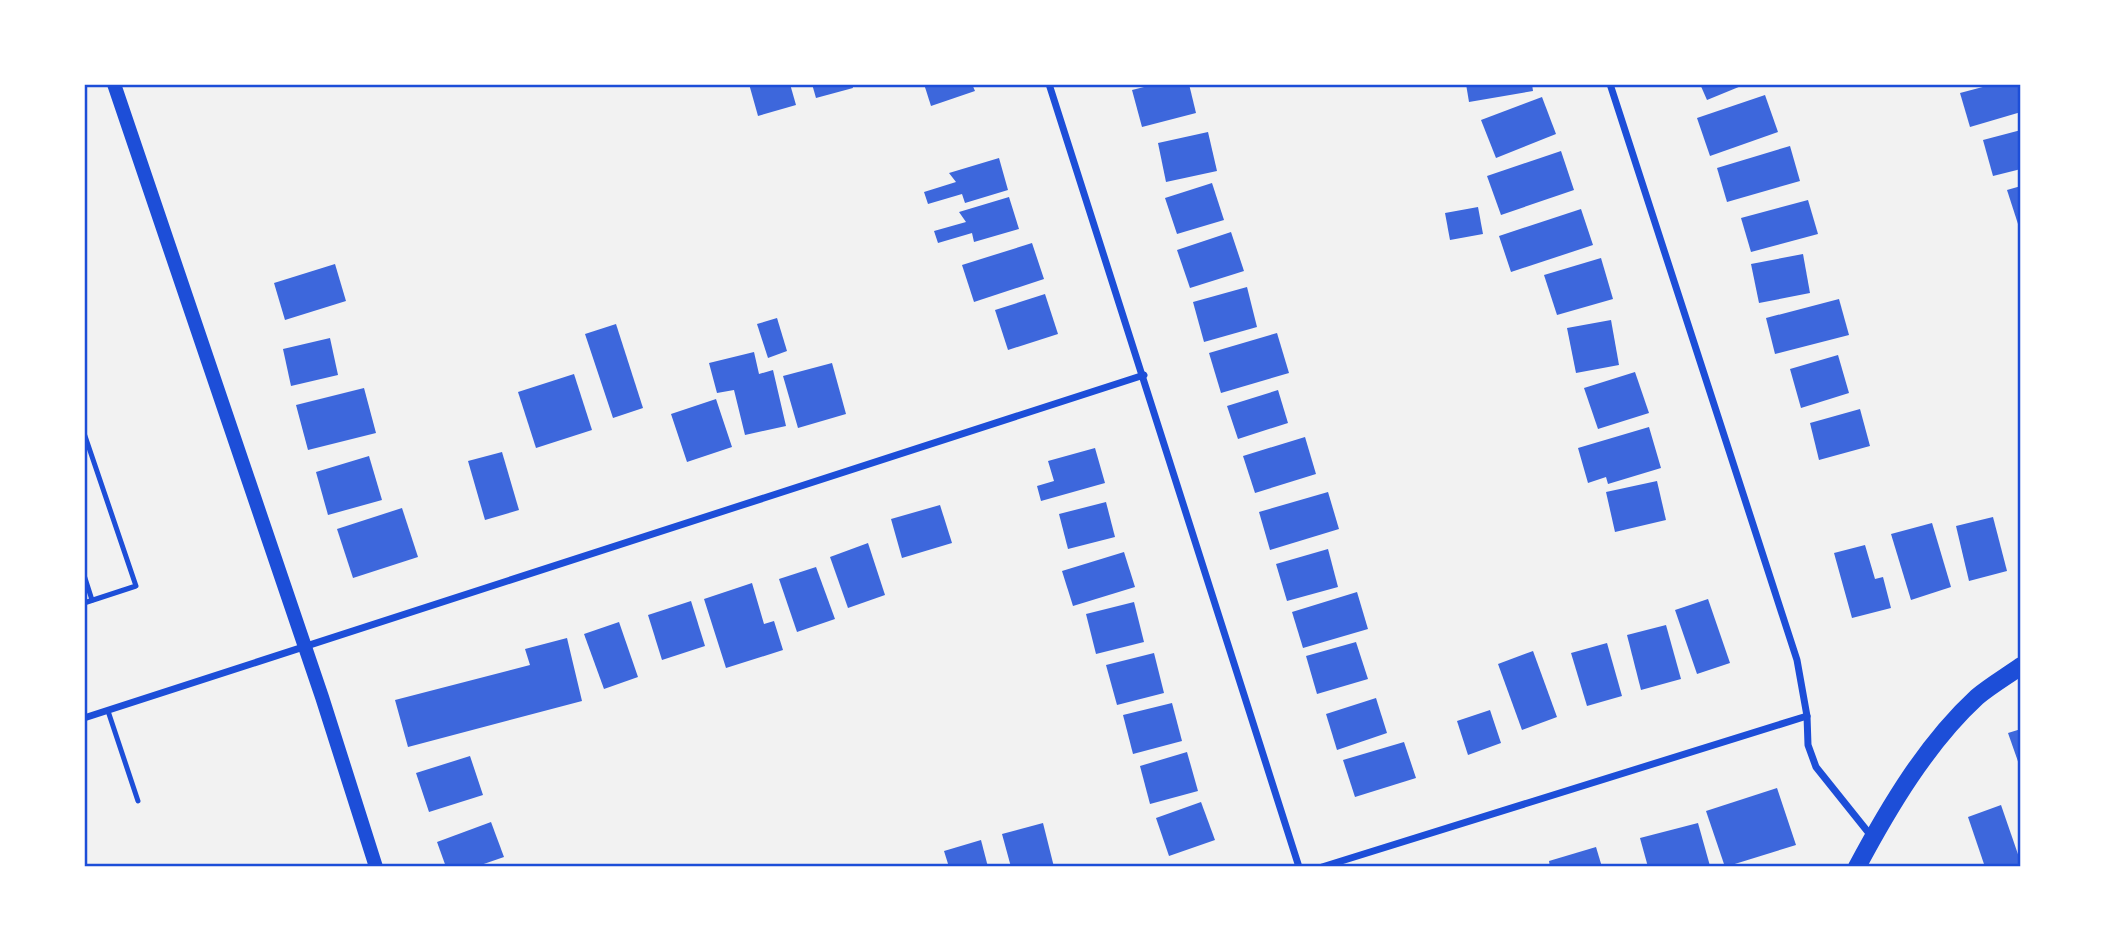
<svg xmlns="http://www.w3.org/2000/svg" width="2105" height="951" font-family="'DejaVu Sans',sans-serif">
	<rect width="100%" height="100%" fill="#f2f2f2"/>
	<!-- building -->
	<g fill="#3d67dc">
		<polygon points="749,84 790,84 796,105 758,116"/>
		<polygon points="812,84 852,84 853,88 816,98"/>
		<polygon points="924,84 972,84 975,91 931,106"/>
		<polygon points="1156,84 1189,84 1196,113 1142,127 1132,90"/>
		<polygon points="1466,84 1532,84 1533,91 1469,102"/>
		<polygon points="1700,84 1746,84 1707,100"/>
		<polygon points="1994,84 2021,84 2021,112 1970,127 1960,93"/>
		<polygon points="1765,95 1778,132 1710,156 1697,118"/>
		<polygon points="1542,97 1556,134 1496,158 1481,120"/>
		<polygon points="2021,130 2021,169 1993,176 1983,140"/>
		<polygon points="1208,132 1217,171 1166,182 1158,143"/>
		<polygon points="1790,146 1800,181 1727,202 1717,168"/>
		<polygon points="1561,151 1574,190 1501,215 1487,176"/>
		<polygon points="999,158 1008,190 965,203 962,194 928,204 924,192 956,182 949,173"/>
		<polygon points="1212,183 1224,220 1177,234 1165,198"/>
		<polygon points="2021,186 2021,223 2018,224 2007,190"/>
		<polygon points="1009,197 1019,229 974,242 972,233 938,243 934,231 966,222 959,212"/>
		<polygon points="1808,200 1818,234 1751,252 1741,218"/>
		<polygon points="1478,207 1483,234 1450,240 1445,213"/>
		<polygon points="1581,209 1593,245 1511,272 1499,236"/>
		<polygon points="1231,232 1244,271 1190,288 1177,250"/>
		<polygon points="1032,243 1044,279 974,302 962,265"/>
		<polygon points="1803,254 1810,293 1759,303 1751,264"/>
		<polygon points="1601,258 1613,299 1557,315 1544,275"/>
		<polygon points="335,264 346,301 285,320 274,283"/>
		<polygon points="1247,287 1257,327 1204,342 1193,302"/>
		<polygon points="1045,294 1058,334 1008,350 995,310"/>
		<polygon points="1839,299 1849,335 1775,354 1766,318"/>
		<polygon points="777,318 787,351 768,358 757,324"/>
		<polygon points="1611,320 1619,365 1576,373 1567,328"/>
		<polygon points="616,324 643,408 613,418 585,334"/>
		<polygon points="1277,333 1289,373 1221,393 1209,353"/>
		<polygon points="330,338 338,375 291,386 283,349"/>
		<polygon points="754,352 759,374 773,370 786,426 745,435 734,390 717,393 709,363"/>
		<polygon points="1838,355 1849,393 1801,408 1790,369"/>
		<polygon points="832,363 846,414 798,428 783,376"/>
		<polygon points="1635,372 1649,413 1598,429 1584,388"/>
		<polygon points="574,374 592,430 536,448 518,392"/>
		<polygon points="364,388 376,433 308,450 296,405"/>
		<polygon points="1278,390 1288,423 1238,439 1227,406"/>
		<polygon points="716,399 732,447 687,462 671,414"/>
		<polygon points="1860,409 1870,446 1819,460 1810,423"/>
		<polygon points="1649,427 1661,468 1608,484 1606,477 1588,483 1578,448"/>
		<polygon points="1305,437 1316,474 1255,493 1243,456"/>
		<polygon points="1095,448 1105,483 1041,501 1037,486 1054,481 1048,461"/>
		<polygon points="502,452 519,510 485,520 468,461"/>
		<polygon points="369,456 382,500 328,515 316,472"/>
		<polygon points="1657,481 1666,520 1615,532 1606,492"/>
		<polygon points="1328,492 1339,529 1270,550 1259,512"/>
		<polygon points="1106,502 1115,537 1068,549 1059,514"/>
		<polygon points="940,505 952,543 902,558 891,519"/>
		<polygon points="402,508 418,557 353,578 337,529"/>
		<polygon points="1993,517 2007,571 1969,581 1956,526"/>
		<polygon points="1932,523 1951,587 1911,600 1891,534"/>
		<polygon points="868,543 885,595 848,608 830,557"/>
		<polygon points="1865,545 1875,579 1883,577 1891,608 1852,618 1834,553"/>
		<polygon points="1328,549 1338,587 1287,601 1276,564"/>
		<polygon points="1124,552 1135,587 1073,606 1062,571"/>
		<polygon points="816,567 835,619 797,632 779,579"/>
		<polygon points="752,583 764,624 774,621 783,650 726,668 704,599"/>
		<polygon points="1357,592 1368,629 1303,648 1292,612"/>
		<polygon points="1708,599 1730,663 1697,674 1675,610"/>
		<polygon points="691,601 705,646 662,660 648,615"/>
		<polygon points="1134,602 1144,642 1096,654 1086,614"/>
		<polygon points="619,622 638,677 604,689 584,634"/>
		<polygon points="1666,625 1681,679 1641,690 1627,635"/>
		<polygon points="567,638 582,701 408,747 395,700 530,665 525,649"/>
		<polygon points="1356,642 1368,679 1317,694 1306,656"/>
		<polygon points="1607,643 1622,696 1587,706 1571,653"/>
		<polygon points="1533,651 1557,717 1522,730 1498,664"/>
		<polygon points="1154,653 1164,693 1117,705 1106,665"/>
		<polygon points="1376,698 1387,733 1337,750 1326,714"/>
		<polygon points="1172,703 1182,741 1133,754 1123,715"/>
		<polygon points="1490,710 1501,743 1468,755 1457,721"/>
		<polygon points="2021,729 2021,770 2008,733"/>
		<polygon points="1404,742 1416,778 1355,797 1343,760"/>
		<polygon points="1187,752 1198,791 1150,804 1140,766"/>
		<polygon points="470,756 483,795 429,812 416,773"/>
		<polygon points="1777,788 1796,845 1725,867 1706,811"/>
		<polygon points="1201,802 1215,840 1169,856 1156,818"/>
		<polygon points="2001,805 2021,863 2021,867 1985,867 1968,817"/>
		<polygon points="491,822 504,857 475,867 446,867 437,842"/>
		<polygon points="1043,823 1054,867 1011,867 1002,834"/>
		<polygon points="1698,823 1710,866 1648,867 1640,838"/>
		<polygon points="981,840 988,867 949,867 944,851"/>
		<polygon points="1596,847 1602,867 1550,867 1549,861"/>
	</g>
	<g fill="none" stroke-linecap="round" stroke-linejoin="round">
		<!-- service -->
		<g stroke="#1d4ed8" stroke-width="5">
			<polyline points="84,433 136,586 84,603"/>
			<polyline points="84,575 92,600"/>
			<polyline points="108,711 138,801"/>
		</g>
		<!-- minor -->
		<g stroke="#1d4ed8" stroke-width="7">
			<polyline points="1049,84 1299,867"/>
			<polyline points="1610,84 1797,660 1807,716 1808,745 1816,767 1872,837"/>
			<polyline points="84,718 1144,375"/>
			<polyline points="1322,867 1807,716"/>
		</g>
		<!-- secondary -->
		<polyline stroke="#1d4ed8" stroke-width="14" points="114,84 322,697 376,867"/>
		<!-- primary -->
		<path stroke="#1d4ed8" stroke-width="18" d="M1857,867C1889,807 1927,743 1977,697C1990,686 2007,676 2021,666"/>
	</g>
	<!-- border -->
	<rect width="2105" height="951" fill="none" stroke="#ffffff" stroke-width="172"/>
	<rect x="86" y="86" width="1933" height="779" fill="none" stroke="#1d4ed8" stroke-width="2.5"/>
</svg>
